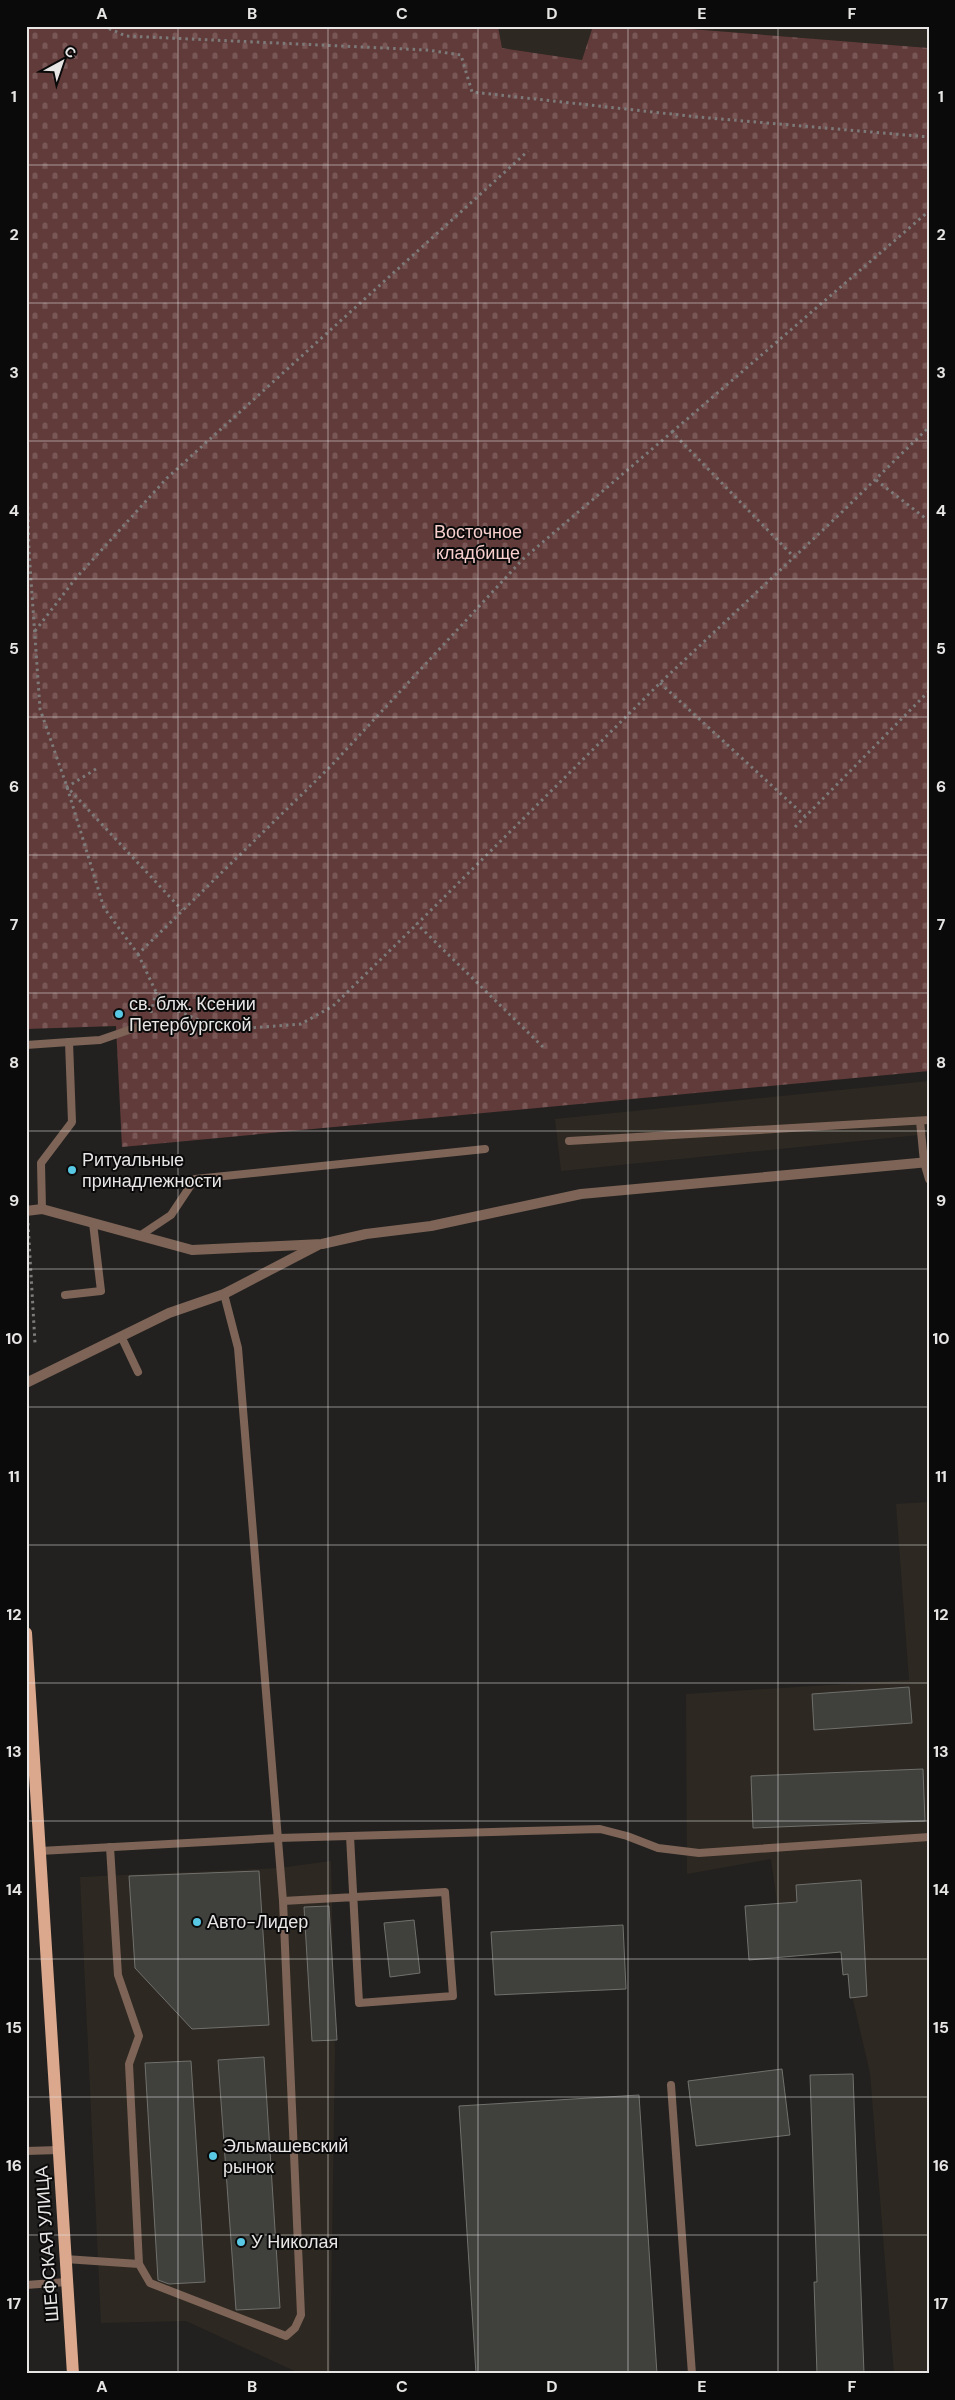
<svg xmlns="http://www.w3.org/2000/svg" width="955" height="2400" font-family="'DM Sans',sans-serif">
	<defs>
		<pattern id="cemetery-stones" width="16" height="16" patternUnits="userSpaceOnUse" patternTransform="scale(1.25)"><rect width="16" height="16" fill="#613b3a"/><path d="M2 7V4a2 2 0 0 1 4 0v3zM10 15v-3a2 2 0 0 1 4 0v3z" fill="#785756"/></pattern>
	</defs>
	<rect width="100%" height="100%" fill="#22211f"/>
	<!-- built -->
	<g fill="#2d2821">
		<polygon points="498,26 593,26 582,60 502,48"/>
		<polygon points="653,26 929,26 929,48"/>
		<polygon points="929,1081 929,1134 561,1171 555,1119"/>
		<polygon points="929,1502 929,2374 894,2374 870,2073 841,1948 783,1946 771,1859 687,1874 686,1694 909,1680 896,1504"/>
		<polygon points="331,1861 335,2051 330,2374 301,2374 186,2321 101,2323 80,1877 279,1868"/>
	</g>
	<!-- cemetery -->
	<polygon fill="url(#cemetery-stones)" points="26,26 498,26 502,48 582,60 593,26 653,26 929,48 929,1071 122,1147 116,1026 26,1029"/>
	<!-- building -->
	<g fill="#40403d" stroke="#70706d">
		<polygon points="909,1687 912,1723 814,1730 812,1694"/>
		<polygon points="923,1769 925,1821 753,1828 751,1776"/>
		<polygon points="259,1871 269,2025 192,2029 135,1968 129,1876"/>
		<polygon points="861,1880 867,1996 850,1998 848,1974 843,1975 841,1952 749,1960 745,1906 797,1902 796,1885"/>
		<polygon points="329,1906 337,2040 312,2041 304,1907"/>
		<polygon points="414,1920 420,1973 390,1977 384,1923"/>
		<polygon points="623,1925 626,1989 495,1995 491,1932"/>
		<polygon points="264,2057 280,2308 236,2310 218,2060"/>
		<polygon points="191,2061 205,2282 169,2284 158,2280 145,2063"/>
		<polygon points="782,2069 790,2135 696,2146 688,2081"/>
		<polygon points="853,2074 864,2374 817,2374 814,2282 817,2282 810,2075"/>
		<polygon points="639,2095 657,2374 476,2374 459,2106"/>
	</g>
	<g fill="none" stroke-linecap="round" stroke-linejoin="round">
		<!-- path -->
		<g stroke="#7c7b7a" stroke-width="3" stroke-dasharray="2.5 4" stroke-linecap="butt">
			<polyline points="103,26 126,36 427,50 461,55 472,92 698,117 929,137"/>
			<polyline points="672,432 929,211"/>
			<polyline points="26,448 29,551 40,709 67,787 104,908 138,954 330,767 523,559 672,432 794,557"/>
			<polyline points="876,480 929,521"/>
			<polyline points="35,631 76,578 167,478 528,151"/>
			<polyline points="660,683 805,816"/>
			<polyline points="96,769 67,787 182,910"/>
			<polyline points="795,827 929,691"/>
			<polyline points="138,954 156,992 174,1009 203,1022 249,1028 301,1024 333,1006 417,924"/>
			<polyline points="151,1013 156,992"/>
			<polyline points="160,1023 201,1022"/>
			<polyline points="543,1047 417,924 660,683 841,513 929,427"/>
			<polyline points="28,1223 35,1343"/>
		</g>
		<!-- service -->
		<g stroke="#7d6457" stroke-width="8">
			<polyline points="26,1045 69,1042"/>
			<polyline points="920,1121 924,1162 929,1179"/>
			<polyline points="569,1141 929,1120"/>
			<polyline points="42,1209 41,1163 72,1122 69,1042 100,1040 149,1023"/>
			<polyline points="141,1235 171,1215 195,1179 485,1149"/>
			<polyline points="65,1295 101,1291 93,1223"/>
			<polyline points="121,1336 138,1372"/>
			<polyline points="110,1847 118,1975 139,2036 129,2064 139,2264"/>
			<polyline points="40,1851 278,1838 600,1829 627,1836 658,1848 699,1853 929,1837"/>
			<polyline points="283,1901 445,1892 453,1996 359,2003 350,1836"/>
			<polyline points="671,2085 692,2374"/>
			<polyline points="26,2151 59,2150"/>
			<polyline points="65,2259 139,2264 150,2283 286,2336 295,2328 301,2315 283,1901 238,1348 224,1294"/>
			<polyline points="26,2285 67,2282"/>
		</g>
		<!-- minor -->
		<g stroke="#7d6457" stroke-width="10">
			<polyline points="26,1211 42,1209 192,1250 322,1244 366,1234 431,1226 581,1194 929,1162"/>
			<polyline points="26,1383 169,1313 224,1294 318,1245"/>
		</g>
		<!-- primary -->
		<polyline stroke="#dba88d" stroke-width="12" points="26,1633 73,2374"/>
	</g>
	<!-- grid -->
	<path fill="none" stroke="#e7e6e5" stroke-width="1" stroke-opacity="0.55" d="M178,26V2374M328,26V2374M478,26V2374M628,26V2374M778,26V2374M26,165H929M26,303H929M26,441H929M26,579H929M26,717H929M26,855H929M26,993H929M26,1131H929M26,1269H929M26,1407H929M26,1545H929M26,1683H929M26,1821H929M26,1959H929M26,2097H929M26,2235H929"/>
	<!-- markers -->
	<g fill="#58c8e4" stroke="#0b0a0a" stroke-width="2">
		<circle cx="119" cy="1014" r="5"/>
		<circle cx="72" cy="1170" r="5"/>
		<circle cx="197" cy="1922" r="5"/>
		<circle cx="213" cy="2156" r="5"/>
		<circle cx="241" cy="2242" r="5"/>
	</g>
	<g text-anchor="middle" stroke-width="4" stroke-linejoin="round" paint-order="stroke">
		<!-- park labels -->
		<g font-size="18" fill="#f7cfcd" stroke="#0b0a0a">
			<text x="478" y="538">Восточное<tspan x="478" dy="21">кладбище</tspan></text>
		</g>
		<!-- poi labels -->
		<g font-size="18" fill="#e7e6e5" stroke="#0b0a0a" text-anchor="start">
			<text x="129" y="1010">св. блж. Ксении<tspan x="129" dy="21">Петербургской</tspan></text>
			<text x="82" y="1166">Ритуальные<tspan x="82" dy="21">принадлежности</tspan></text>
			<text x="207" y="1928">Авто-Лидер</text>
			<text x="223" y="2152">Эльмашевский<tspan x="223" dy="21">рынок</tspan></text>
			<text x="251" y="2248">У Николая</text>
		</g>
		<!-- street labels -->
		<g font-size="18" fill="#e7e6e5" stroke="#0b0a0a">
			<text transform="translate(47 2244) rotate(-94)" y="6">ШЕФСКАЯ УЛИЦА</text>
		</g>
	</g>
	<!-- border -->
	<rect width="955" height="2400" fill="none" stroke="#0b0a0a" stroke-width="55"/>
	<!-- north arrow -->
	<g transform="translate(62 62) rotate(40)" stroke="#0b0a0a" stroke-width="4" paint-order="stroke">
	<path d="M0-4L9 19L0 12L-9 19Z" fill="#e7e6e5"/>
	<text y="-8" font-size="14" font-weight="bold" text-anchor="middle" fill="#e7e6e5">С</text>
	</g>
	<rect x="28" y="28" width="900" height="2344" fill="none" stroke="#e7e6e5" stroke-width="2"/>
	<g font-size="16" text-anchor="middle" font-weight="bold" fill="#e7e6e5">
		<text x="102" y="19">A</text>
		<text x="252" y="19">B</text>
		<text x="402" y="19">C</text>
		<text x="552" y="19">D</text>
		<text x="702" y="19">E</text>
		<text x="852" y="19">F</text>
		<text x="14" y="102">1</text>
		<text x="941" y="102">1</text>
		<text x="14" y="240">2</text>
		<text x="941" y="240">2</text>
		<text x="14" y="378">3</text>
		<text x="941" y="378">3</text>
		<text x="14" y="516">4</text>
		<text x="941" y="516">4</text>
		<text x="14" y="654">5</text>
		<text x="941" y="654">5</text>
		<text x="14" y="792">6</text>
		<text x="941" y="792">6</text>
		<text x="14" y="930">7</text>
		<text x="941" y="930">7</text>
		<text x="14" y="1068">8</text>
		<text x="941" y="1068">8</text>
		<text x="14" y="1206">9</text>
		<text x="941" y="1206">9</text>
		<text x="14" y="1344">10</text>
		<text x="941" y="1344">10</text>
		<text x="14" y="1482">11</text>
		<text x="941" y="1482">11</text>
		<text x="14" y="1620">12</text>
		<text x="941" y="1620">12</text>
		<text x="14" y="1757">13</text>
		<text x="941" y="1757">13</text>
		<text x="14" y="1895">14</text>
		<text x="941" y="1895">14</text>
		<text x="14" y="2033">15</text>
		<text x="941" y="2033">15</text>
		<text x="14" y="2171">16</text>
		<text x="941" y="2171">16</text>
		<text x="14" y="2309">17</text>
		<text x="941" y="2309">17</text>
		<text x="102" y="2392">A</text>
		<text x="252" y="2392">B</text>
		<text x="402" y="2392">C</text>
		<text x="552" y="2392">D</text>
		<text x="702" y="2392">E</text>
		<text x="852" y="2392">F</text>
	</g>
</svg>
